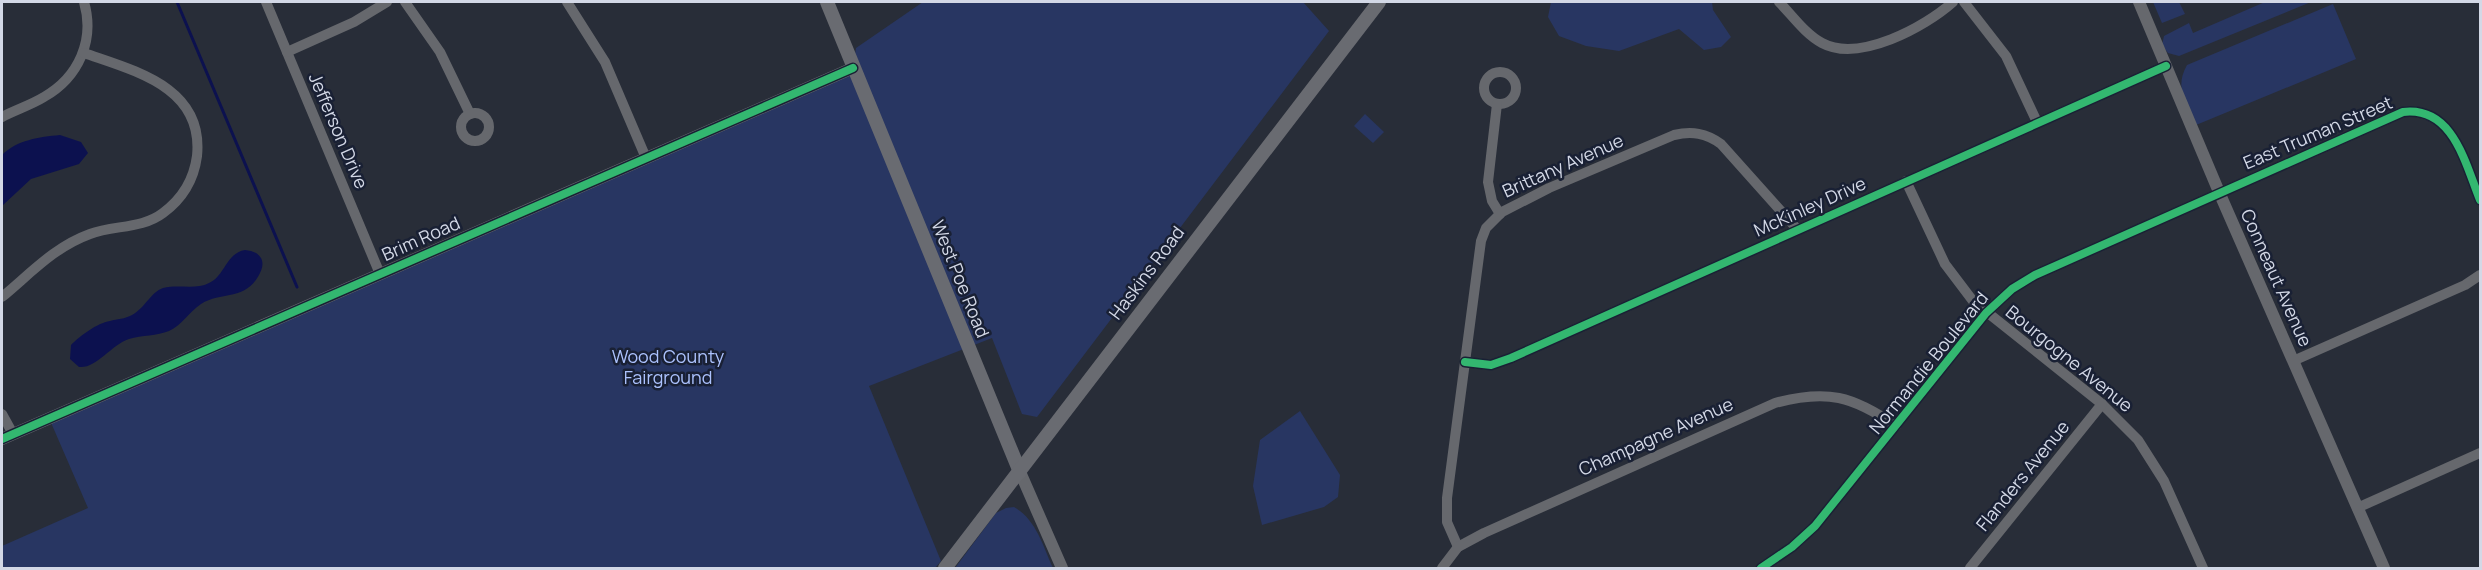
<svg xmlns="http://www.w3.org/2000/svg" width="2482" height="570" font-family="Manrope,sans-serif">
	<rect width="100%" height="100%" fill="#282d38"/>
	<!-- green -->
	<g fill="#283662">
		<polygon points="923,2 1303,2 1329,31 1037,417 1022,414 992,338 869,386 941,561 935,568 2,568 2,546 88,508 49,418 853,68 856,48"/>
		<polygon points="1551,2 1712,2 1713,10 1731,37 1721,47 1704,50 1679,29 1619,51 1586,46 1559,36 1548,17"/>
		<polygon points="2153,2 2179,2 2185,14 2162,23"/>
		<polygon points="2265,2 2311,2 2179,56 2168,53 2162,45 2164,36 2189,23 2193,33"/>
		<path d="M2333,4L2356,59L2196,125C2186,102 2174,88 2187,65Z"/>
		<polygon points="1365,114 1384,132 1373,143 1354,126"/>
		<polygon points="1300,411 1340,475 1338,497 1324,507 1262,525 1253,486 1260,440"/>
		<path d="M1014,507C1036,519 1043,546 1053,568H955L996,513L1006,508Z"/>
	</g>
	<!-- water -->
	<g fill="#0c114f">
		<path d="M60,135L81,142L88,153L79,164L31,179L2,206V155C17,140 39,137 60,135Z"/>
		<path d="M245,250C252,251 257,252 261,258C264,264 262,269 259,275C245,301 223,291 201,304C189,312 182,325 169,331C157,336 142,335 129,339C111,345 96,369 79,367L70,359L71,345C80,336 97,323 110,321C117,319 125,319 132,315C144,309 151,292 163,288C178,284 196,290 209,283C225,276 226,253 245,250Z"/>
	</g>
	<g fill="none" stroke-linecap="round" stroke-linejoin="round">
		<!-- stream -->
		<polyline stroke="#0c114f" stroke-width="3" points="177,2 297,287"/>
		<!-- minor -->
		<g stroke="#66686d" stroke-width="10">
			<polyline points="266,2 380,274"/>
			<polyline points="405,2 440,52 470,114"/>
			<polyline points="567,2 605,62 646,158"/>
			<path d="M1779,2C1792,15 1805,34 1822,43C1859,63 1925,27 1953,2"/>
			<polyline points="1964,2 2006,56 2037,122"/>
			<polyline points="287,52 354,22 387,2"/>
			<circle cx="1500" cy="88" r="16"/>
			<polyline points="1497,104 1488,182 1492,201 1500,214"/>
			<circle cx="475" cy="127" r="14"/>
			<path d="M2,117C15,110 31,105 44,97C79,77 95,40 84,2"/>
			<polyline points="1906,181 1945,264 1973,301 2102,404 2138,440 2164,481 2203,568"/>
			<path d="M2,297C30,274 54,247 90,234C114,225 142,229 163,213C182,199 194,179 197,156C204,87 135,71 84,53"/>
			<polyline points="2293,361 2465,285 2480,275"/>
			<polyline points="1465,362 1491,365 1511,358 2166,66"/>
			<polyline points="2,414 13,434"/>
			<polyline points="2357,508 2480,453"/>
			<path d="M1458,547L1447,522V498L1481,241L1486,228L1502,212L1549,188L1674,135C1692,131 1706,133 1721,144L1798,230"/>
			<path d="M1442,568L1458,547L1484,533L1775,403C1827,389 1853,396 1896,426"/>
			<path d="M1761,568L1792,547L1815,526L1986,313L2012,289L2035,275L2403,112C2453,106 2465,163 2480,200"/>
			<polyline points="1970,568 2102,404"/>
		</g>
		<!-- tertiary -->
		<g stroke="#66686d" stroke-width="12">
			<polyline points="2139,2 2219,192 2384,568"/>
			<polyline points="2,439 853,68"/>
			<polyline points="1020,472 1062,568"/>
		</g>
		<!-- secondary -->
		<g stroke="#696b71" stroke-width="14">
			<polyline points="827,2 1020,472"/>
			<polyline points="945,568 1379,2"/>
		</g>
		<!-- cycleway casing -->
		<g stroke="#192034" stroke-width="11">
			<g id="cycleway">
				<polyline points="1465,362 1491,365 1511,358 2166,66"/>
				<polyline points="2,439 853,68"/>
				<path d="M1761,568L1792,547L1815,526L1986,313L2012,289L2035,275L2403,112C2453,106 2465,163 2480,200"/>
			</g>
		</g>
		<!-- cycleway -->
		<use href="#cycleway" stroke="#33b770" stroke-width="8"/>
	</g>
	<g text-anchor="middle" stroke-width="5" stroke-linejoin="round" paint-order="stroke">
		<!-- street labels -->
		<g font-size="18" fill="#d3d8e6" stroke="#192034">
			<text transform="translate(338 131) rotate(67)" y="6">Jefferson Drive</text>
			<text transform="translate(2318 133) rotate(-23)" y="6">East Truman Street</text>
			<text transform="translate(1563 166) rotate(-24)" y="6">Brittany Avenue</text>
			<text transform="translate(1810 207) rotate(-24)" y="6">McKinley Drive</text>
			<text transform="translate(421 239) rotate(-24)" y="6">Brim Road</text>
			<text transform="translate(1147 273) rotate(-53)" y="6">Haskins Road</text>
			<text transform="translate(2276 278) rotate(66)" y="6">Conneaut Avenue</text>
			<text transform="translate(960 279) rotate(68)" y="6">West Poe Road</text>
			<text transform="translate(2069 359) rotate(39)" y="6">Bourgogne Avenue</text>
			<text transform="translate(1929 363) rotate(-51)" y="6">Normandie Boulevard</text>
			<text transform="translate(1656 437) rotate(-24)" y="6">Champagne Avenue</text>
			<text transform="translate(2023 476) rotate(-51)" y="6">Flanders Avenue</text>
		</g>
		<!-- park labels -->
		<g font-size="18" fill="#acc2fe" stroke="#192034">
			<text x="668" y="363">Wood County<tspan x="668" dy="21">Fairground</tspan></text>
		</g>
	</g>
	<!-- border -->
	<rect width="2482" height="570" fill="none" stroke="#d3d8e6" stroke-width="6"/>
</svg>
